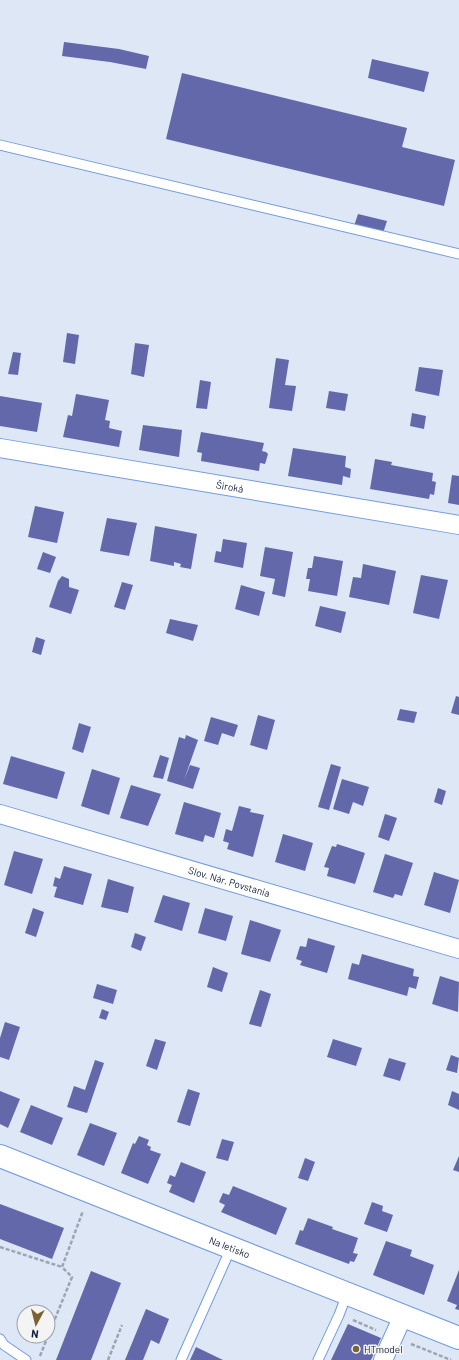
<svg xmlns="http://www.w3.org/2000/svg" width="459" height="1360" font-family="Barlow,sans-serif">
	<rect width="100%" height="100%" fill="#dee7f5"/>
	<!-- building -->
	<g fill="#6368ab">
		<polygon points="64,42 119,49 149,56 146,69 110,62 62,56"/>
		<polygon points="372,59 429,72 424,92 368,78"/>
		<polygon points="182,73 407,128 402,147 455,160 444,206 166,139"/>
		<polygon points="358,214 387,221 383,233 354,226"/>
		<polygon points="67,333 79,335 75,364 63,362"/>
		<polygon points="135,343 149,345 144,377 131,374"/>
		<polygon points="13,352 21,353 18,375 8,374"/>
		<polygon points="276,358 289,360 285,385 296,386 292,411 269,408"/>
		<polygon points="419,367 443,370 439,396 415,391"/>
		<polygon points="200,380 211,382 207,409 196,408"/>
		<polygon points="329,391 348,394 345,411 326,408"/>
		<polygon points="76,394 109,400 105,420 110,421 109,428 122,431 119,447 63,437 68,415 72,416"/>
		<polygon points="0,396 42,403 37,432 0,426"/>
		<polygon points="412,413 426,416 424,429 410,426"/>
		<polygon points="143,425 182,430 179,457 139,450"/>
		<polygon points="201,432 264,443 262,451 266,452 268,454 266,461 265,464 260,463 259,471 201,461 202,453 197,452"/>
		<polygon points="293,448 346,456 345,467 351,469 350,478 343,476 342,485 288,476"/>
		<polygon points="375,459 392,462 391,465 433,473 432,481 436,482 434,495 430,494 429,499 370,489"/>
		<polygon points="452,475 459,476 459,505 448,503"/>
		<polygon points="35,506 64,512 57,543 28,537"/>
		<polygon points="107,518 137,523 129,556 100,551"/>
		<polygon points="155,526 197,534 191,569 180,567 181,564 174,562 174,566 150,561"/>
		<polygon points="223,539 247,543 243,568 214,562 216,551 221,552"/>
		<polygon points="265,547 293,552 285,597 272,594 275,579 260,576"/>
		<polygon points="43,552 56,557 50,573 37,569"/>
		<polygon points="314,556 343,561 337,596 308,591 310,579 306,579 308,568 312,568"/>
		<polygon points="363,564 396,571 389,605 349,597 353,577 361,578"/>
		<polygon points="421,575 448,580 439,619 413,613"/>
		<polygon points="62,576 69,579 69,587 79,590 71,614 49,607 58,581"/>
		<polygon points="122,582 133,585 125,610 114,607"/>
		<polygon points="241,585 265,592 259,616 235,609"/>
		<polygon points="320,606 346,612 341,633 315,626"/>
		<polygon points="170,619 198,625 193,641 166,633"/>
		<polygon points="36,637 45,640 41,655 32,652"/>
		<polygon points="456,696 459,697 459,715 451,713"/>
		<polygon points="400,709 417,712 414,723 397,720"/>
		<polygon points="258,715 275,720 267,750 250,745"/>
		<polygon points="211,717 238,725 234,737 222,733 218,745 204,741"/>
		<polygon points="79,723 91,727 83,753 72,749"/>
		<polygon points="186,735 198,740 184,780 190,765 200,768 193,789 167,781 179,737 185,739"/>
		<polygon points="160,755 169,758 163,779 153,777"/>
		<polygon points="11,756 65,772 57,799 3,784"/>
		<polygon points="331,764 341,767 329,810 318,807"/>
		<polygon points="92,769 120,778 109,815 81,806"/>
		<polygon points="342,779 369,787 363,806 353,802 349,814 333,809"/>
		<polygon points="131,785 161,794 148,826 120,818"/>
		<polygon points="438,788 446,791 442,805 434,802"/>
		<polygon points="184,802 221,813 214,838 205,835 203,842 175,834"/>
		<polygon points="239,806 251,809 250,812 264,815 253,857 227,849 229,843 223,841 226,829 232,831"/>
		<polygon points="385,814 397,818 389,841 378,837"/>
		<polygon points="283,834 313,843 305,871 275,862"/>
		<polygon points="337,844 365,853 355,884 327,876 329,868 324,867 332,846 336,847"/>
		<polygon points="14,851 43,859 32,894 4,885"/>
		<polygon points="385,854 413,863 402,896 395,894 393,898 373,892"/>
		<polygon points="64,866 92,874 83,905 54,897 57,887 53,886 55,877 60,879"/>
		<polygon points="434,872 459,880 450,913 424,905"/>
		<polygon points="108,879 134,887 128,913 101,907"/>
		<polygon points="163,895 190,903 182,931 154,922"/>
		<polygon points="33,908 44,912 36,937 25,933"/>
		<polygon points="205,908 233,916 226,941 198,933"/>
		<polygon points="250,920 281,930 270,962 241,954"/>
		<polygon points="135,933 146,937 141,951 131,947"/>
		<polygon points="308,938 335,946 327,973 300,965 302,961 296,959 300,946 306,947"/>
		<polygon points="362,954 414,969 413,976 419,977 416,989 409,987 407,996 348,979 352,963 359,965"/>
		<polygon points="213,967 228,973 222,992 207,987"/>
		<polygon points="440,976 459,982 458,1012 432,1004"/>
		<polygon points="97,984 117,990 113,1004 93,998"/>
		<polygon points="260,990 271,994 261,1027 249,1024"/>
		<polygon points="102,1009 109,1012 106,1020 99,1018"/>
		<polygon points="5,1022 20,1027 9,1060 0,1057 0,1038"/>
		<polygon points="155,1039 166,1042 157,1070 146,1066"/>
		<polygon points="333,1039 362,1048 356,1066 327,1057"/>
		<polygon points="451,1055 459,1058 457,1073 446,1070"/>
		<polygon points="389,1058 406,1063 400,1081 383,1076"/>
		<polygon points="95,1060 104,1063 87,1113 67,1107 74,1086 85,1090"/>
		<polygon points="188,1089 200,1093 190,1126 177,1122"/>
		<polygon points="0,1091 20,1099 8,1128 0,1124"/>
		<polygon points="452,1091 459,1094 459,1110 448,1105"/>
		<polygon points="31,1105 63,1118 52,1145 20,1132"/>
		<polygon points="90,1123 117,1133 104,1166 77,1155"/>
		<polygon points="139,1136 149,1140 147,1145 151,1147 150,1150 161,1154 148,1184 121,1173 133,1143 135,1144"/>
		<polygon points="222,1139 234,1142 228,1161 216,1158"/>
		<polygon points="459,1156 459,1172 453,1170"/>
		<polygon points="305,1158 315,1162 308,1181 298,1178"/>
		<polygon points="181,1162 206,1172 194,1203 169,1192 172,1185 167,1183 170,1175 175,1177"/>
		<polygon points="233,1186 287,1208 276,1235 221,1212 225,1205 219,1202 223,1193 229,1195"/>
		<polygon points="372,1202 383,1206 382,1211 393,1215 387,1232 364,1224"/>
		<polygon points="0,1204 64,1228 52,1259 0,1239"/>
		<polygon points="308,1218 333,1227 332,1229 358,1238 353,1253 358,1254 354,1262 350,1261 349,1264 295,1244 300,1230 303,1231"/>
		<polygon points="386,1241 412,1250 410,1256 434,1265 424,1295 373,1275"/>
		<polygon points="459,1270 459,1310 455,1309 457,1305 447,1301"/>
		<polygon points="91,1271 121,1283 91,1360 56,1360"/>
		<polygon points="146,1309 169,1319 159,1344 151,1340 143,1360 125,1360"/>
		<polygon points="348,1324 381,1338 371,1360 331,1360"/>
		<polygon points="196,1347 223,1360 190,1360"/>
	</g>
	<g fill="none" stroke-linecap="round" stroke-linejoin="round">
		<!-- service casing -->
		<g stroke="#739cdc" stroke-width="11">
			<g id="service">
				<polyline points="0,145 459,254"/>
				<polyline points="0,1339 4,1345 26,1360"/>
				<polyline points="181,1360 231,1248"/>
				<polyline points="318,1360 339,1315 347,1294"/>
			</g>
		</g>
		<!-- minor casing -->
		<g stroke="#739cdc" stroke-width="20">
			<g id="minor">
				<path id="s1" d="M0,448L459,525"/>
				<path id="s2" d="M0,814L459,949"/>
				<polyline points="383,1360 403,1316"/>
			</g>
		</g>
		<!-- tertiary casing -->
		<g stroke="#739cdc" stroke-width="24">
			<g id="tertiary">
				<path id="s3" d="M0,1156L459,1338"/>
			</g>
		</g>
		<!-- path -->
		<g stroke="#9aa5b6" stroke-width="2.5" stroke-dasharray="4 2" stroke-linecap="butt">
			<polyline points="0,1247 62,1267"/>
			<polyline points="353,1320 376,1330"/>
			<polyline points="48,1336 72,1277 62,1267 83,1211"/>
			<polyline points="411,1344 451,1360"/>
			<polyline points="40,1356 48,1336"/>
			<polyline points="108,1360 122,1325"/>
		</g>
		<!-- service -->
		<use href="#service" stroke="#fff" stroke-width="9"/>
		<!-- minor -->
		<use href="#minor" stroke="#fff" stroke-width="18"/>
		<!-- tertiary -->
		<use href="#tertiary" stroke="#fff" stroke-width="22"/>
	</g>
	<!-- markers -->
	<circle fill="#7c6133" stroke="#f4f4f4" stroke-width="1.5" cx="356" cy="1349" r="4"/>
	<g text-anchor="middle" stroke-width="3" stroke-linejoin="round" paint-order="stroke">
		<!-- street labels -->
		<g font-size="10" fill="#101f38" stroke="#f4f4f4">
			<text dy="4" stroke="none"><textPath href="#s1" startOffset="233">Široká</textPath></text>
			<text dy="4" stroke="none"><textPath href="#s2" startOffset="239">Slov. Nár. Povstania</textPath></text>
			<text dy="4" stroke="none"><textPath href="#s3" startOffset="247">Na letisko</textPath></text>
		</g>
		<!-- poi labels -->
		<g font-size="10" fill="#101f38" stroke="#f4f4f4" text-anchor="start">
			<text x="364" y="1353">HTmodel</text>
		</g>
	</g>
	<!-- north arrow -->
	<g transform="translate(36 1324) rotate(187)"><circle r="19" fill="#f4f4f4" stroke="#999fa9"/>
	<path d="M0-3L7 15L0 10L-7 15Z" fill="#7c6133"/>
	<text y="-6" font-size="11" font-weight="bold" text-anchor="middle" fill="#101f38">N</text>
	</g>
</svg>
